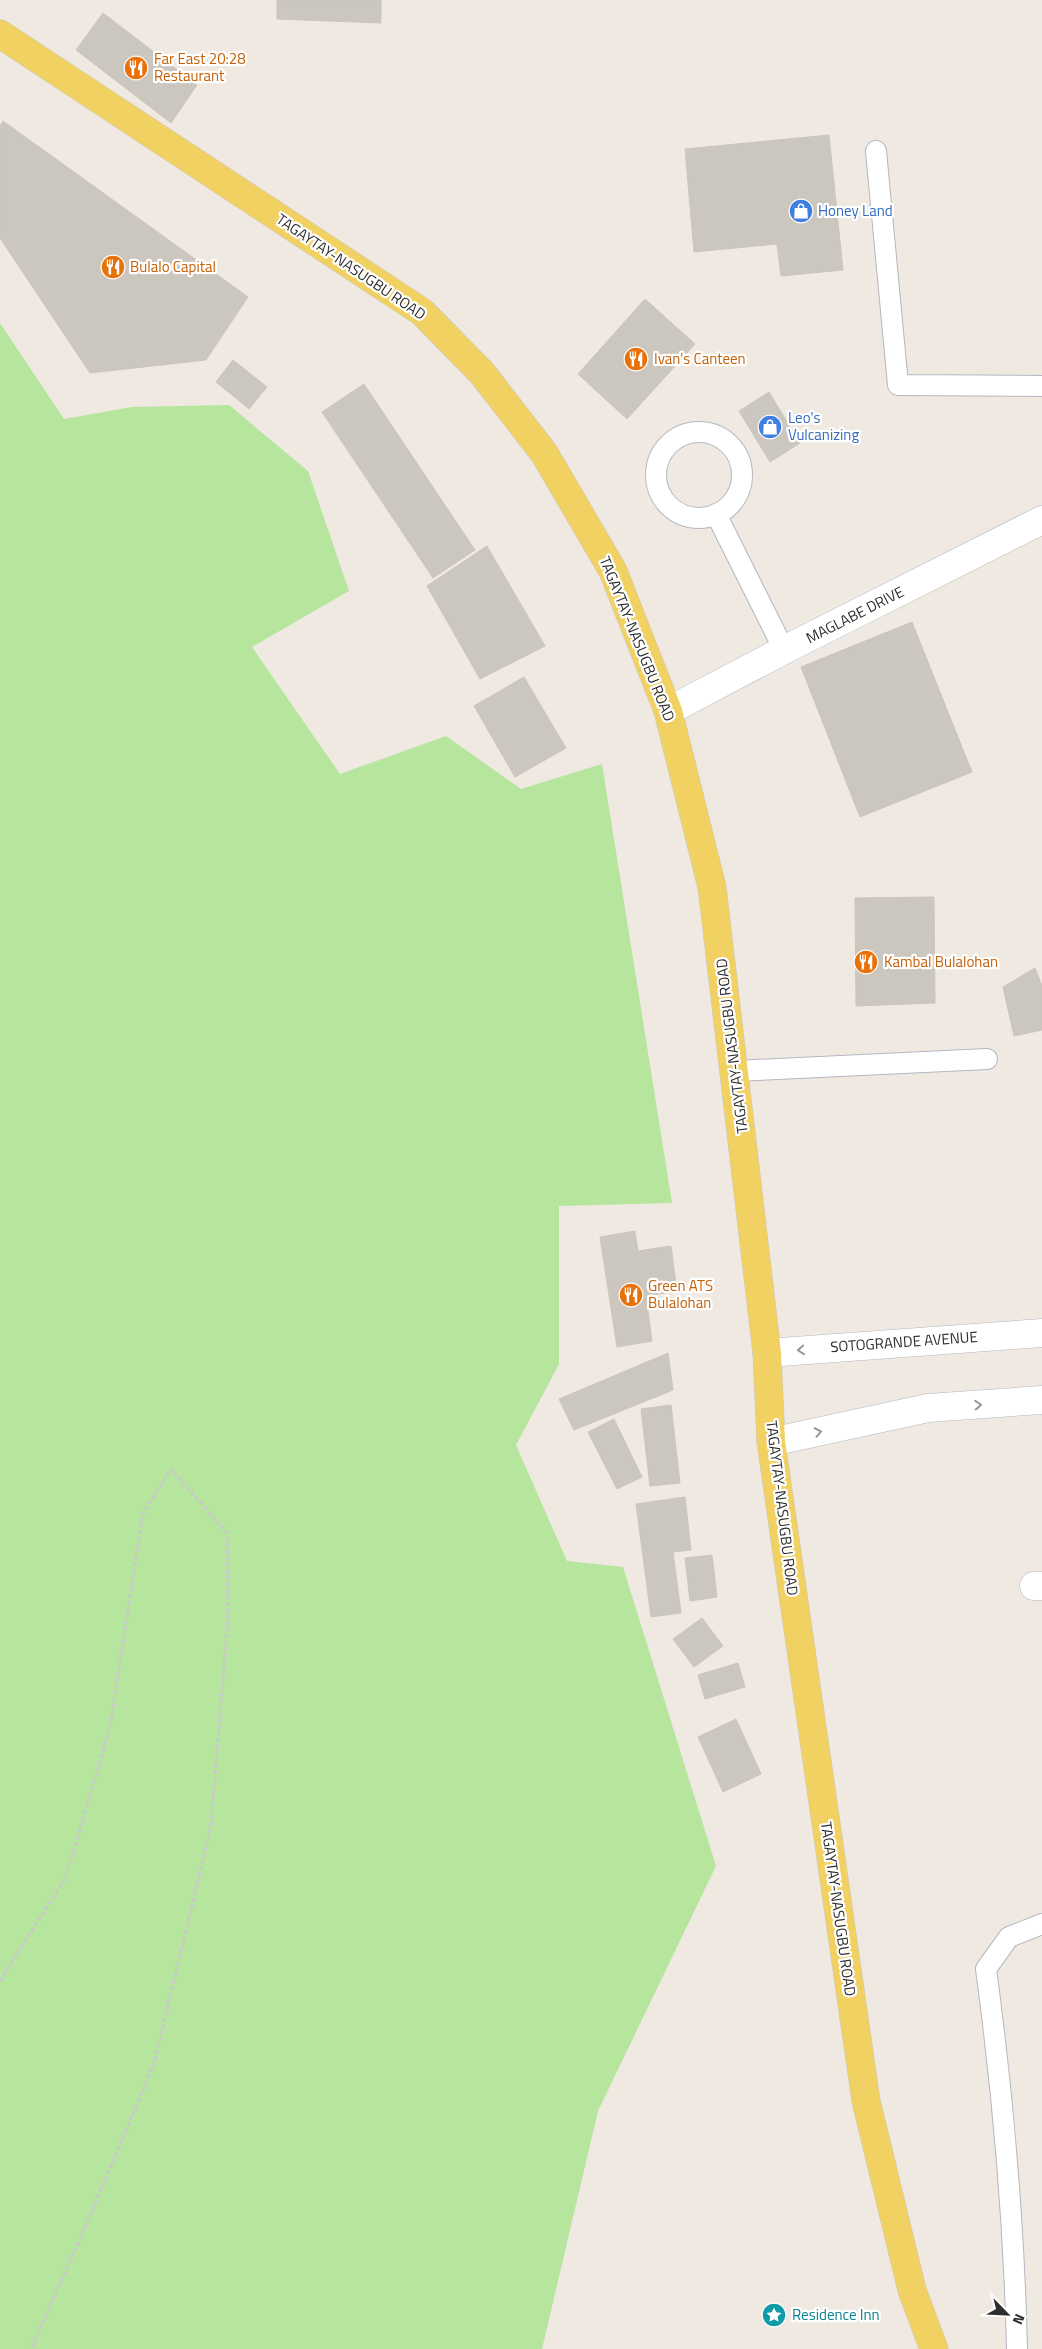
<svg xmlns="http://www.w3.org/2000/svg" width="1042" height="2349" font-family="'Titillium Web',sans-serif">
	<rect width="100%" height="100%" fill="#efe9e1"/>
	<!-- green -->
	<polygon fill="#b6e59e" points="0,323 64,419 132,407 229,405 308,471 349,591 252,647 340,774 446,736 521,789 602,764 672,1203 559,1206 559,1364 516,1445 567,1561 623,1567 716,1866 598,2111 542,2349 0,2349"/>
	<!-- building -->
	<g fill="#cbc7bf" stroke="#cbc5ba">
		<polygon points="277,0 381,0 381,23 277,19"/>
		<polygon points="103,13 197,85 171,123 76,50"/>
		<polygon points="3,121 248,297 206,360 90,373 0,238 0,126"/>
		<polygon points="829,135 843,270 781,276 777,244 694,252 685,149"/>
		<polygon points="645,299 695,344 627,419 578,374"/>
		<polygon points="233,360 267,387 249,409 216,382"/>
		<polygon points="364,384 475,550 433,578 322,412"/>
		<polygon points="769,392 800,443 770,462 739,411"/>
		<polygon points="487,546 545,646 480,679 427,586"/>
		<polygon points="912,622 972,772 860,817 801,667"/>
		<polygon points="524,677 566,748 515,777 474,706"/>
		<polygon points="934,897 935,1003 856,1006 855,898"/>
		<polygon points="1035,968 1042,986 1042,1030 1014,1036 1003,987"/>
		<polygon points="635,1231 638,1251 671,1246 677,1291 646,1296 652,1341 617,1347 600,1237"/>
		<polygon points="668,1353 673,1390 574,1430 559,1399"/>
		<polygon points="671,1405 680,1483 650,1486 641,1409"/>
		<polygon points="614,1419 642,1477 617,1489 588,1432"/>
		<polygon points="685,1497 691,1550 673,1552 681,1613 651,1617 636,1504"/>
		<polygon points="712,1555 717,1597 690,1601 685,1558"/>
		<polygon points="702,1618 723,1646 694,1667 673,1639"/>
		<polygon points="738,1663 745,1687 705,1699 698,1675"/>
		<polygon points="736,1719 761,1774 723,1792 698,1737"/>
	</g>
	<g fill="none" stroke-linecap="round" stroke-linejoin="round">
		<!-- service casing -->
		<g stroke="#b4b7c1" stroke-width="22">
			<g id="service">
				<polyline points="876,151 898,385 1042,386"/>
				<circle cx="699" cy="475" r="43"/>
				<polyline points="716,514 784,650"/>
				<polyline points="735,1071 987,1059"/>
				<path d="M1017,2349C1014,2222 1003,2095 986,1969L1009,1937L1042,1924"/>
			</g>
		</g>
		<!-- minor casing -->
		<g stroke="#b4b7c1" stroke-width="29">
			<g id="minor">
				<polyline points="767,1353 1042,1333"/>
				<polyline points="771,1442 928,1408 1042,1400"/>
				<polyline points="1034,1586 1042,1586"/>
			</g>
		</g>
		<!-- secondary casing -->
		<g stroke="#b4b7c1" stroke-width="29">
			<polyline id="secondary" points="668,711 784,650 1042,520"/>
		</g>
		<!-- primary casing -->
		<g stroke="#c9c9c9" stroke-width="29">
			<polyline id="primary" points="0,34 422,312 482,373 544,453 613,571 668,711 712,887 767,1353 771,1442 866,2101 912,2290 934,2349"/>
		</g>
		<!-- path -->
		<polyline stroke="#c9c9c9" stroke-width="3" stroke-dasharray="4 2.5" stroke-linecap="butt" points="0,1981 66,1877 110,1727 143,1513 171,1469 227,1533 228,1618 211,1826 154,2064 89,2218 31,2349"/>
		<!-- service -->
		<use href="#service" stroke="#fff" stroke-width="20"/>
		<!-- minor -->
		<use href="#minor" stroke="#fff" stroke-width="28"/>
		<!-- secondary -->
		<use href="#secondary" stroke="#fff" stroke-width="28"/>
		<!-- primary -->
		<use href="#primary" stroke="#f2d163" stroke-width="28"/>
	</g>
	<!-- one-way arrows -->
	<defs><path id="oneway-chevron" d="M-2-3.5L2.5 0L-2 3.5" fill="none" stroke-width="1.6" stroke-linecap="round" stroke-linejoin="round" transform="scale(1.25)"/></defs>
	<g stroke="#969696">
		<use href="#oneway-chevron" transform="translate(801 1350) rotate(175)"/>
		<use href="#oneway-chevron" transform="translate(978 1405) rotate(-4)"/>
		<use href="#oneway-chevron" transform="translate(818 1432) rotate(-12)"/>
	</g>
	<!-- icons -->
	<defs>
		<g id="restaurant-disc" transform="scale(1.25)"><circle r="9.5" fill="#e8710a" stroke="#fff"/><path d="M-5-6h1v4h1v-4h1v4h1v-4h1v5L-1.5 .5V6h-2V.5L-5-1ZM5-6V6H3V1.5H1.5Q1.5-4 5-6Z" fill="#fff"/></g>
		<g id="shop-disc" transform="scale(1.25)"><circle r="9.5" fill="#3f7fe0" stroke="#fff"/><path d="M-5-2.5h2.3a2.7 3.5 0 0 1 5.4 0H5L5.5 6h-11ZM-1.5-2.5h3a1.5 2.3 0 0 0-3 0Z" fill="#fff"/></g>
		<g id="sight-disc" transform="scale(1.25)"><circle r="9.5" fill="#0f9aa8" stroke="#fff"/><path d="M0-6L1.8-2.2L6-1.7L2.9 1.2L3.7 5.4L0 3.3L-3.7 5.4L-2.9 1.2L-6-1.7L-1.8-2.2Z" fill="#fff"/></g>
	</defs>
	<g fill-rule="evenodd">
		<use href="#restaurant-disc" x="136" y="68"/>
		<use href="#shop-disc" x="801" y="211"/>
		<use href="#restaurant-disc" x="113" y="267"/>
		<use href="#restaurant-disc" x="636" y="359"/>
		<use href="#shop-disc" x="770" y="427"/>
		<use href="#restaurant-disc" x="866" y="962"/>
		<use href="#restaurant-disc" x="631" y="1295"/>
		<use href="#sight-disc" x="774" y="2315"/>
	</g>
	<g text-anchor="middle" stroke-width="4.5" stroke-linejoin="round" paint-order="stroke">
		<!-- food labels -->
		<g font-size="15" fill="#c56008" stroke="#fff" text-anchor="start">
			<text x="154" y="64">Far East 20:28<tspan x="154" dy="17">Restaurant</tspan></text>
			<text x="130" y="272">Bulalo Capital</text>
			<text x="654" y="364">Ivan's Canteen</text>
			<text x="884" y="967">Kambal Bulalohan</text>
			<text x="648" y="1291">Green ATS<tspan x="648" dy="17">Bulalohan</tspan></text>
		</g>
		<!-- shop labels -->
		<g font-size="15" fill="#366cbe" stroke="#fff" text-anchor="start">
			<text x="818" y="216">Honey Land</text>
			<text x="788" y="423">Leo's<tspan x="788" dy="17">Vulcanizing</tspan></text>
		</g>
		<!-- street labels -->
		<g font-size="15" fill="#2e2e2e" stroke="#fff">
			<text transform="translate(351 267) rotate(34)" y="5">TAGAYTAY-NASUGBU ROAD</text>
			<text transform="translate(855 615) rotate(-27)" y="5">MAGLABE DRIVE</text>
			<text transform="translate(637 639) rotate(68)" y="5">TAGAYTAY-NASUGBU ROAD</text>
			<text transform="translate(732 1046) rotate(-97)" y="5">TAGAYTAY-NASUGBU ROAD</text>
			<text transform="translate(904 1342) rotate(-4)" y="5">SOTOGRANDE AVENUE</text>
			<text transform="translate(782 1508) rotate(83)" y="5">TAGAYTAY-NASUGBU ROAD</text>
			<text transform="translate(838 1909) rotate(82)" y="5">TAGAYTAY-NASUGBU ROAD</text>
		</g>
		<!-- culture labels -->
		<g font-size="15" fill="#0d838f" stroke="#fff" text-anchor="start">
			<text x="792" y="2320">Residence Inn</text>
		</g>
	</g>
	<!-- north arrow -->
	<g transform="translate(1007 2314) rotate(114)" stroke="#ffffff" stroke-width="4" paint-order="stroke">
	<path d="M0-4L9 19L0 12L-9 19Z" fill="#2e2e2e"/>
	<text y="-8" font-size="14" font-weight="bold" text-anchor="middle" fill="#2e2e2e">N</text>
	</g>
</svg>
